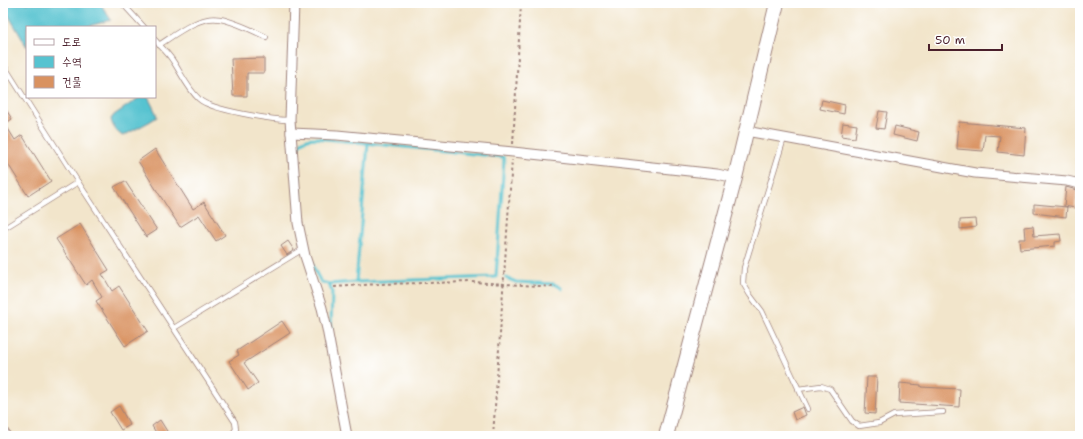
<svg xmlns="http://www.w3.org/2000/svg" width="1083" height="439" font-family="'Shantell Sans','Poor Story',sans-serif">
	<rect width="100%" height="100%" fill="#fff"/>
	<filter id="ink" filterUnits="userSpaceOnUse"><feTurbulence type="fractalNoise" baseFrequency=".025" numOctaves="2"/><feDisplacementMap in="SourceGraphic" scale="8" xChannelSelector="R" yChannelSelector="G"/><feConvolveMatrix kernelMatrix="1 2 1 2 8 2 1 2 1" color-interpolation-filters="sRGB"/></filter>
	<filter id="wash" filterUnits="userSpaceOnUse"><feTurbulence type="fractalNoise" baseFrequency=".012" numOctaves="4" result="noise"/><feDisplacementMap in="SourceGraphic" scale="16" xChannelSelector="R" yChannelSelector="G"/><feGaussianBlur stdDeviation="0.9" result="paint"/><feColorMatrix in="noise" values="0 0 0 0 0 0 0 0 0 0 0 0 0 0 0 0 0 1.4 0 .05"/><feComposite in="paint" operator="in"/></filter>
	<g filter="url(#wash)">
		<rect width="100%" height="100%" fill="#f2e5cb"/>
		<!-- water -->
		<g fill="#57c3d0" stroke="#50717e">
			<polygon points="3,3 100,3 111,20 85,27 27,27 27,47 3,6"/>
			<path d="M140,97H148L156,113L157,117L149,122L123,136C117,133 112,126 111,119L114,115Z"/>
		</g>
		<g fill="none" stroke-linecap="round" stroke-linejoin="round">
			<!-- stream -->
			<g stroke="#57c3d0" stroke-width="3">
				<path d="M316,138L503,157L504,160L496,277L356,282L329,284L321,282C303,253 302,211 299,178C299,169 296,156 298,147C301,139 309,138 316,138Z"/>
				<polyline points="506,278 516,282 554,284 560,287 562,289"/>
				<polyline points="356,282 368,143"/>
				<polyline points="329,284 332,292 331,330"/>
			</g>
		</g>
		<g id="blocks">
			<!-- building -->
			<g fill="#d99260">
				<polygon points="264,58 264,73 247,73 247,96 233,96 231,59"/>
				<polygon points="822,100 845,105 844,114 820,109"/>
				<polygon points="3,105 12,119 5,124 15,140 22,135 51,181 28,196 3,156"/>
				<polygon points="879,111 887,112 884,129 876,128"/>
				<polygon points="959,122 1026,128 1024,155 998,152 1000,136 985,135 983,151 957,149"/>
				<polygon points="843,123 857,125 855,138 841,136"/>
				<polygon points="895,126 919,132 917,141 893,135"/>
				<polygon points="155,149 193,209 204,202 225,235 216,241 199,215 180,227 138,161"/>
				<polygon points="125,181 157,230 146,237 114,187"/>
				<polygon points="1066,187 1077,190 1075,208 1064,206"/>
				<polygon points="1034,204 1067,207 1066,217 1034,213"/>
				<polygon points="975,219 976,227 960,229 960,220"/>
				<polygon points="80,224 109,270 102,274 112,291 119,286 148,331 125,346 96,301 102,297 92,280 86,285 56,239"/>
				<polygon points="1033,226 1034,236 1060,234 1061,241 1055,242 1055,246 1020,249 1019,239 1025,239 1024,227"/>
				<polygon points="288,241 294,250 287,255 281,246"/>
				<polygon points="282,321 290,333 244,363 258,383 248,390 229,361 239,355 237,351"/>
				<polygon points="867,377 877,377 875,414 865,413"/>
				<polygon points="900,383 921,385 921,387 960,389 959,407 899,403"/>
				<polygon points="119,406 130,425 121,430 110,412"/>
				<polygon points="803,407 806,415 795,420 792,412"/>
				<polygon points="160,420 170,436 158,436 152,426"/>
			</g>
		</g>
	</g>
	<g filter="url(#ink)">
		<use href="#blocks" fill-opacity="0" stroke="#9e827b" stroke-width="1"/>
		<g fill="none" stroke-linecap="round" stroke-linejoin="round">
			<!-- lane casing -->
			<g stroke="#9e827b" stroke-width="6">
				<g id="lane">
					<polyline points="122,3 144,27"/>
					<path d="M155,40C161,47 168,53 173,61C181,73 188,89 199,99C210,110 273,120 290,120"/>
					<path d="M159,45C176,34 200,15 220,19C236,22 252,30 266,37"/>
					<polyline points="3,64 78,182 235,422 236,429 231,436"/>
					<polyline points="784,138 744,268 743,283 750,295 762,311 808,409"/>
					<polyline points="3,229 78,182"/>
					<polyline points="174,328 303,249"/>
					<polyline points="798,389 821,386 830,389 852,421 859,426 879,423 894,415 943,412"/>
				</g>
			</g>
			<!-- street casing -->
			<g stroke="#9e827b" stroke-width="11">
				<g id="street">
					<polyline points="294,3 290,120 298,223 305,256 322,308 327,329 347,436"/>
					<polyline points="746,131 975,173 1067,181 1080,184"/>
					<polyline points="291,133 337,135 513,152 717,174 735,178"/>
					<polyline points="3,431 6,436"/>
				</g>
			</g>
			<!-- primary casing -->
			<g stroke="#9e827b" stroke-width="16">
				<polyline id="primary" points="666,436 735,178 777,3"/>
			</g>
			<!-- path -->
			<g stroke="#9e827b" stroke-width="2" stroke-dasharray="3 3" stroke-linecap="butt">
				<polyline points="513,144 521,3"/>
				<polyline points="334,287 379,284 472,282 556,287"/>
				<polyline points="493,436 512,160"/>
			</g>
			<!-- lane -->
			<use href="#lane" stroke="#fff" stroke-width="4.5"/>
			<!-- street -->
			<use href="#street" stroke="#fff" stroke-width="9"/>
			<!-- primary -->
			<use href="#primary" stroke="#fff" stroke-width="14"/>
		</g>
	</g>
	<!-- margin -->
	<rect width="1083" height="439" fill="none" stroke="#fff" stroke-width="16"/>
	<!-- legend -->
	<rect x="26" y="26" width="130" height="72" fill="#ffffff" stroke="#b7a5aa"/>
	<rect x="34" y="39" width="20" height="6" fill="#ffffff" stroke="#b7a5aa"/>
	<text x="62" y="46" font-size="12" fill="#4a1f2b">도로</text>
	<rect x="34" y="56" width="20" height="12" fill="#57c3d0" stroke="#b7a5aa"/>
	<text x="62" y="66" font-size="12" fill="#4a1f2b">수역</text>
	<rect x="34" y="76" width="20" height="12" fill="#d99260" stroke="#b7a5aa"/>
	<text x="62" y="86" font-size="12" fill="#4a1f2b">건물</text>
	<!-- scale -->
	<path d="M929 44v6h73v-6" fill="none" stroke="#4a1f2b" stroke-width="2"/>
	<text x="935" y="44" font-size="12" fill="#4a1f2b" stroke="#ffffff" stroke-width="3" paint-order="stroke">50 m</text>
</svg>
